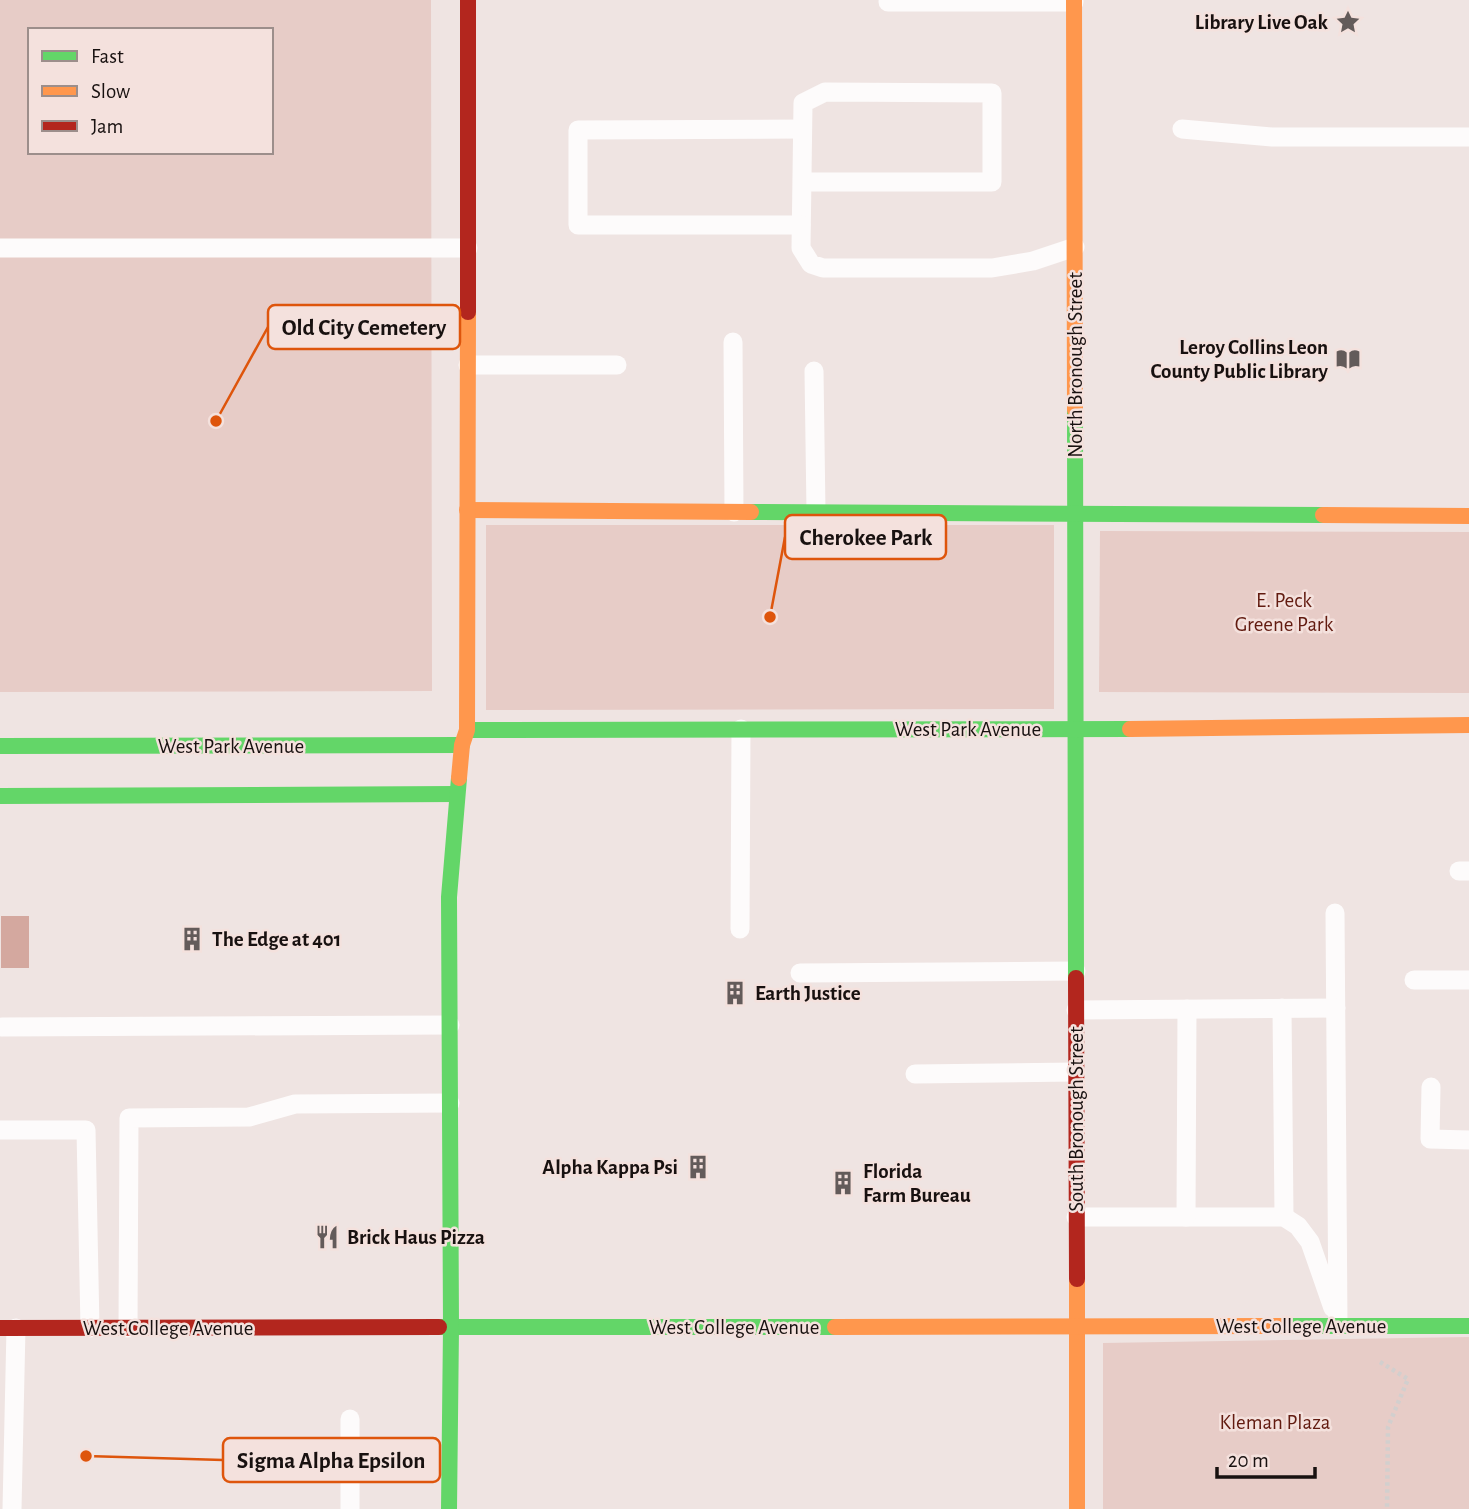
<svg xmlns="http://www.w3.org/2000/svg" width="1469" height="1509" font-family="'Alegreya Sans',sans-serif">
	<rect width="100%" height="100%" fill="#efe4e2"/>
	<!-- green -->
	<g fill="#e7ccc7" fill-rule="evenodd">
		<path d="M0,0H431L432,691L0,692ZM30,30H271V152H30Z"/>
		<polygon points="486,525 1054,525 1054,709 486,710"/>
		<polygon points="1100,531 1469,532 1469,693 1099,692"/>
		<polygon points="1469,1337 1469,1509 1103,1509 1103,1343"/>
	</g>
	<!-- water -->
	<rect fill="#d4a89f" x="1" y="916" width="28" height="52"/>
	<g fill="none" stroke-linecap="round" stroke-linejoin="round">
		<!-- path -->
		<polyline stroke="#d2cfce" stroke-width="4.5" stroke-dasharray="3.5 3.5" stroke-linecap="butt" points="1380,1362 1408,1379 1388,1427 1387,1509"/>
		<!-- lane -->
		<g stroke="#fdfbfb" stroke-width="19">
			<polyline points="888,2 1074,2"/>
			<polyline points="1182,129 1272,137 1469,137"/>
			<polyline points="802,182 992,182 992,93 825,92 803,103 801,248 811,264 823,268 992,268 1033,261 1075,247"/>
			<polyline points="801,225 578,225 578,130 802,129"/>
			<polyline points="0,248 468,248"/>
			<polyline points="733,342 734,512"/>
			<polyline points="468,365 617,365"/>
			<polyline points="814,371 816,512"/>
			<polyline points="1459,871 1469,871"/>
			<polyline points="1335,913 1338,1326"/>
			<polyline points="740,929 741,729"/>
			<polyline points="800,973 1076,971"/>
			<polyline points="1414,980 1469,980"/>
			<polyline points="1282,1008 1284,1217"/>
			<polyline points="1076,1010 1336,1008"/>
			<polyline points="2,1027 450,1025"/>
			<polyline points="915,1074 1076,1072"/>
			<polyline points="1431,1087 1430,1139 1469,1140"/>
			<polyline points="0,1130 86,1130 90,1328"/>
			<polyline points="1076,1217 1284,1217 1298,1226 1310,1242 1333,1308"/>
			<polyline points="1186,1217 1187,1009"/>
			<polyline points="128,1328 129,1118 249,1117 295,1104 450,1103"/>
			<polyline points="350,1419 350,1509"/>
			<polyline points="12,1509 16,1328"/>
		</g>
		<!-- fast -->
		<g stroke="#63d668" stroke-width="16">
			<polyline points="1075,410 1076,978"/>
			<polyline points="751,512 1323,515"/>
			<polyline points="467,730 1130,729"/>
			<polyline points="0,746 462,745"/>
			<polyline points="0,796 457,794"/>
			<polyline points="1281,1326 1469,1326"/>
			<polyline points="439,1327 835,1327"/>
			<polyline points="449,1509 451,1328 449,897 459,778"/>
		</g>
		<!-- slow -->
		<g stroke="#ff974d" stroke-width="16">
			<polyline points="1074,0 1075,410"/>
			<polyline points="467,510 751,512"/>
			<polyline points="1323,515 1469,516"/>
			<polyline points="1130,729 1469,725"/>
			<polyline points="459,778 462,745 467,730 468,312"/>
			<polyline points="1077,1279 1077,1509"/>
			<polyline points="835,1327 1281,1326"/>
		</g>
		<!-- jam -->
		<g stroke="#b3261e" stroke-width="16">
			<polyline points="468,312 468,0"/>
			<polyline points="1076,978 1077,1279"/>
			<polyline points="0,1328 439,1327"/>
		</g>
	</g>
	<!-- icons -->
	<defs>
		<g id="sight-bare" transform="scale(1.89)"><path d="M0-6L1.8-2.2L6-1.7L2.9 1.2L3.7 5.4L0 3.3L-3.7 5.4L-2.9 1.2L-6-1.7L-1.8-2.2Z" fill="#635b5a" stroke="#f4e1dd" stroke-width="2.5" paint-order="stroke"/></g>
		<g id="library-bare" transform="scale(1.89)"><path d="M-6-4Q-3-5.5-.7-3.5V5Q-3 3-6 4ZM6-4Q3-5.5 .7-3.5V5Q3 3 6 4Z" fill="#635b5a" stroke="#f4e1dd" stroke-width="2.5" paint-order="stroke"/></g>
		<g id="building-bare" transform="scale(1.89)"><path d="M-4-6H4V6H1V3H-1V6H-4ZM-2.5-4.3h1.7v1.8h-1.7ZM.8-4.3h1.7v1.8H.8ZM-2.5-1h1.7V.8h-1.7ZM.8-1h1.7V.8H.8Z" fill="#635b5a" stroke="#f4e1dd" stroke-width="2.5" paint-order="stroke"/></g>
		<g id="restaurant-bare" transform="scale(1.89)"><path d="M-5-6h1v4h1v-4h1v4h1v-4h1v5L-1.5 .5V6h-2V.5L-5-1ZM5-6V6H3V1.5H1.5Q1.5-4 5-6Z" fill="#635b5a" stroke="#f4e1dd" stroke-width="2.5" paint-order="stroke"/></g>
	</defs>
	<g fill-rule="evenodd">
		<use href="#sight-bare" x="1348" y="22"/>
		<use href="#library-bare" x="1348" y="359"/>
		<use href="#building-bare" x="192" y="939"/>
		<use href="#building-bare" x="735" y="993"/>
		<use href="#building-bare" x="698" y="1167"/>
		<use href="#building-bare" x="843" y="1183"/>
		<use href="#restaurant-bare" x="327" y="1237"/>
	</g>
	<g text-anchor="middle" stroke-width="5" stroke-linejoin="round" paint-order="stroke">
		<!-- poi labels -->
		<g font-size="21" font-weight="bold" fill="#181110" stroke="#f4e1dd" text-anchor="start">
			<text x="1328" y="29" text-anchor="end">Library Live Oak</text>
			<text x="1328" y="354" text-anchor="end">Leroy Collins Leon<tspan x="1328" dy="24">County Public Library</tspan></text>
			<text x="212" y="946">The Edge at 401</text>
			<text x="755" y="1000">Earth Justice</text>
			<text x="678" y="1174" text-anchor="end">Alpha Kappa Psi</text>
			<text x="863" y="1178">Florida<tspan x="863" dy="24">Farm Bureau</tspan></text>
			<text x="347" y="1244">Brick Haus Pizza</text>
		</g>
		<!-- street labels -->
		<g font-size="21" fill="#181110" stroke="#f4e1dd">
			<text transform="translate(1075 365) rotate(-90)" y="7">North Bronough Street</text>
			<text x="968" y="736">West Park Avenue</text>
			<text x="231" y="753">West Park Avenue</text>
			<text transform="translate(1076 1119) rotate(-90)" y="7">South Bronough Street</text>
			<text x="1301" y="1333">West College Avenue</text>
			<text x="734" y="1334">West College Avenue</text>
			<text x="168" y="1335">West College Avenue</text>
		</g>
		<!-- park labels -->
		<g font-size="21" fill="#621b10" stroke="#f4e1dd">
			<text x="1284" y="607">E. Peck<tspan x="1284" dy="24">Greene Park</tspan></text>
			<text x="1275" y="1429">Kleman Plaza</text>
		</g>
	</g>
	<!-- callouts -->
	<path fill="none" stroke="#de550c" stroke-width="2.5" d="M216 421L268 327M770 617L785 537M86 1456L223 1460"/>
	<g fill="#de550c" stroke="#f4e1dd" stroke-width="2.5">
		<circle cx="216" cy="421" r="7"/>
		<circle cx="770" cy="617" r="7"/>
		<circle cx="86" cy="1456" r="7"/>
	</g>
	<g fill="#f4e1dd" stroke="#de550c" stroke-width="2.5">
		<rect x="268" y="305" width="192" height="44" rx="7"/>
		<rect x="785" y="515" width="161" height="44" rx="7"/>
		<rect x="223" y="1438" width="217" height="44" rx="7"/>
	</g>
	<g font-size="23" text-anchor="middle" font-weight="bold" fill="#181110">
		<text x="364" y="335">Old City Cemetery</text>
		<text x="866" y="545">Cherokee Park</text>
		<text x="331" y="1468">Sigma Alpha Epsilon</text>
	</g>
	<!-- legend -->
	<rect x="28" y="28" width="245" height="126" fill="#f4e1dd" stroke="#9c8e8b" stroke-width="2"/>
	<rect x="42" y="51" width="35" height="10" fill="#63d668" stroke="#9c8e8b" stroke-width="2"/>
	<text x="91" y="63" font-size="21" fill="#181110">Fast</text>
	<rect x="42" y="86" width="35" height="10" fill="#ff974d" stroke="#9c8e8b" stroke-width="2"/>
	<text x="91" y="98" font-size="21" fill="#181110">Slow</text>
	<rect x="42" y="121" width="35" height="10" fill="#b3261e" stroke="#9c8e8b" stroke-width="2"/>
	<text x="91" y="133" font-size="21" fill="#181110">Jam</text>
	<!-- scale -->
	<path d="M1217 1467v10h98v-10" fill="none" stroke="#181110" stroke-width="3.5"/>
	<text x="1228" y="1467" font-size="21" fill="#181110" stroke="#f4e1dd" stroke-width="5" paint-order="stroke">20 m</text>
</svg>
